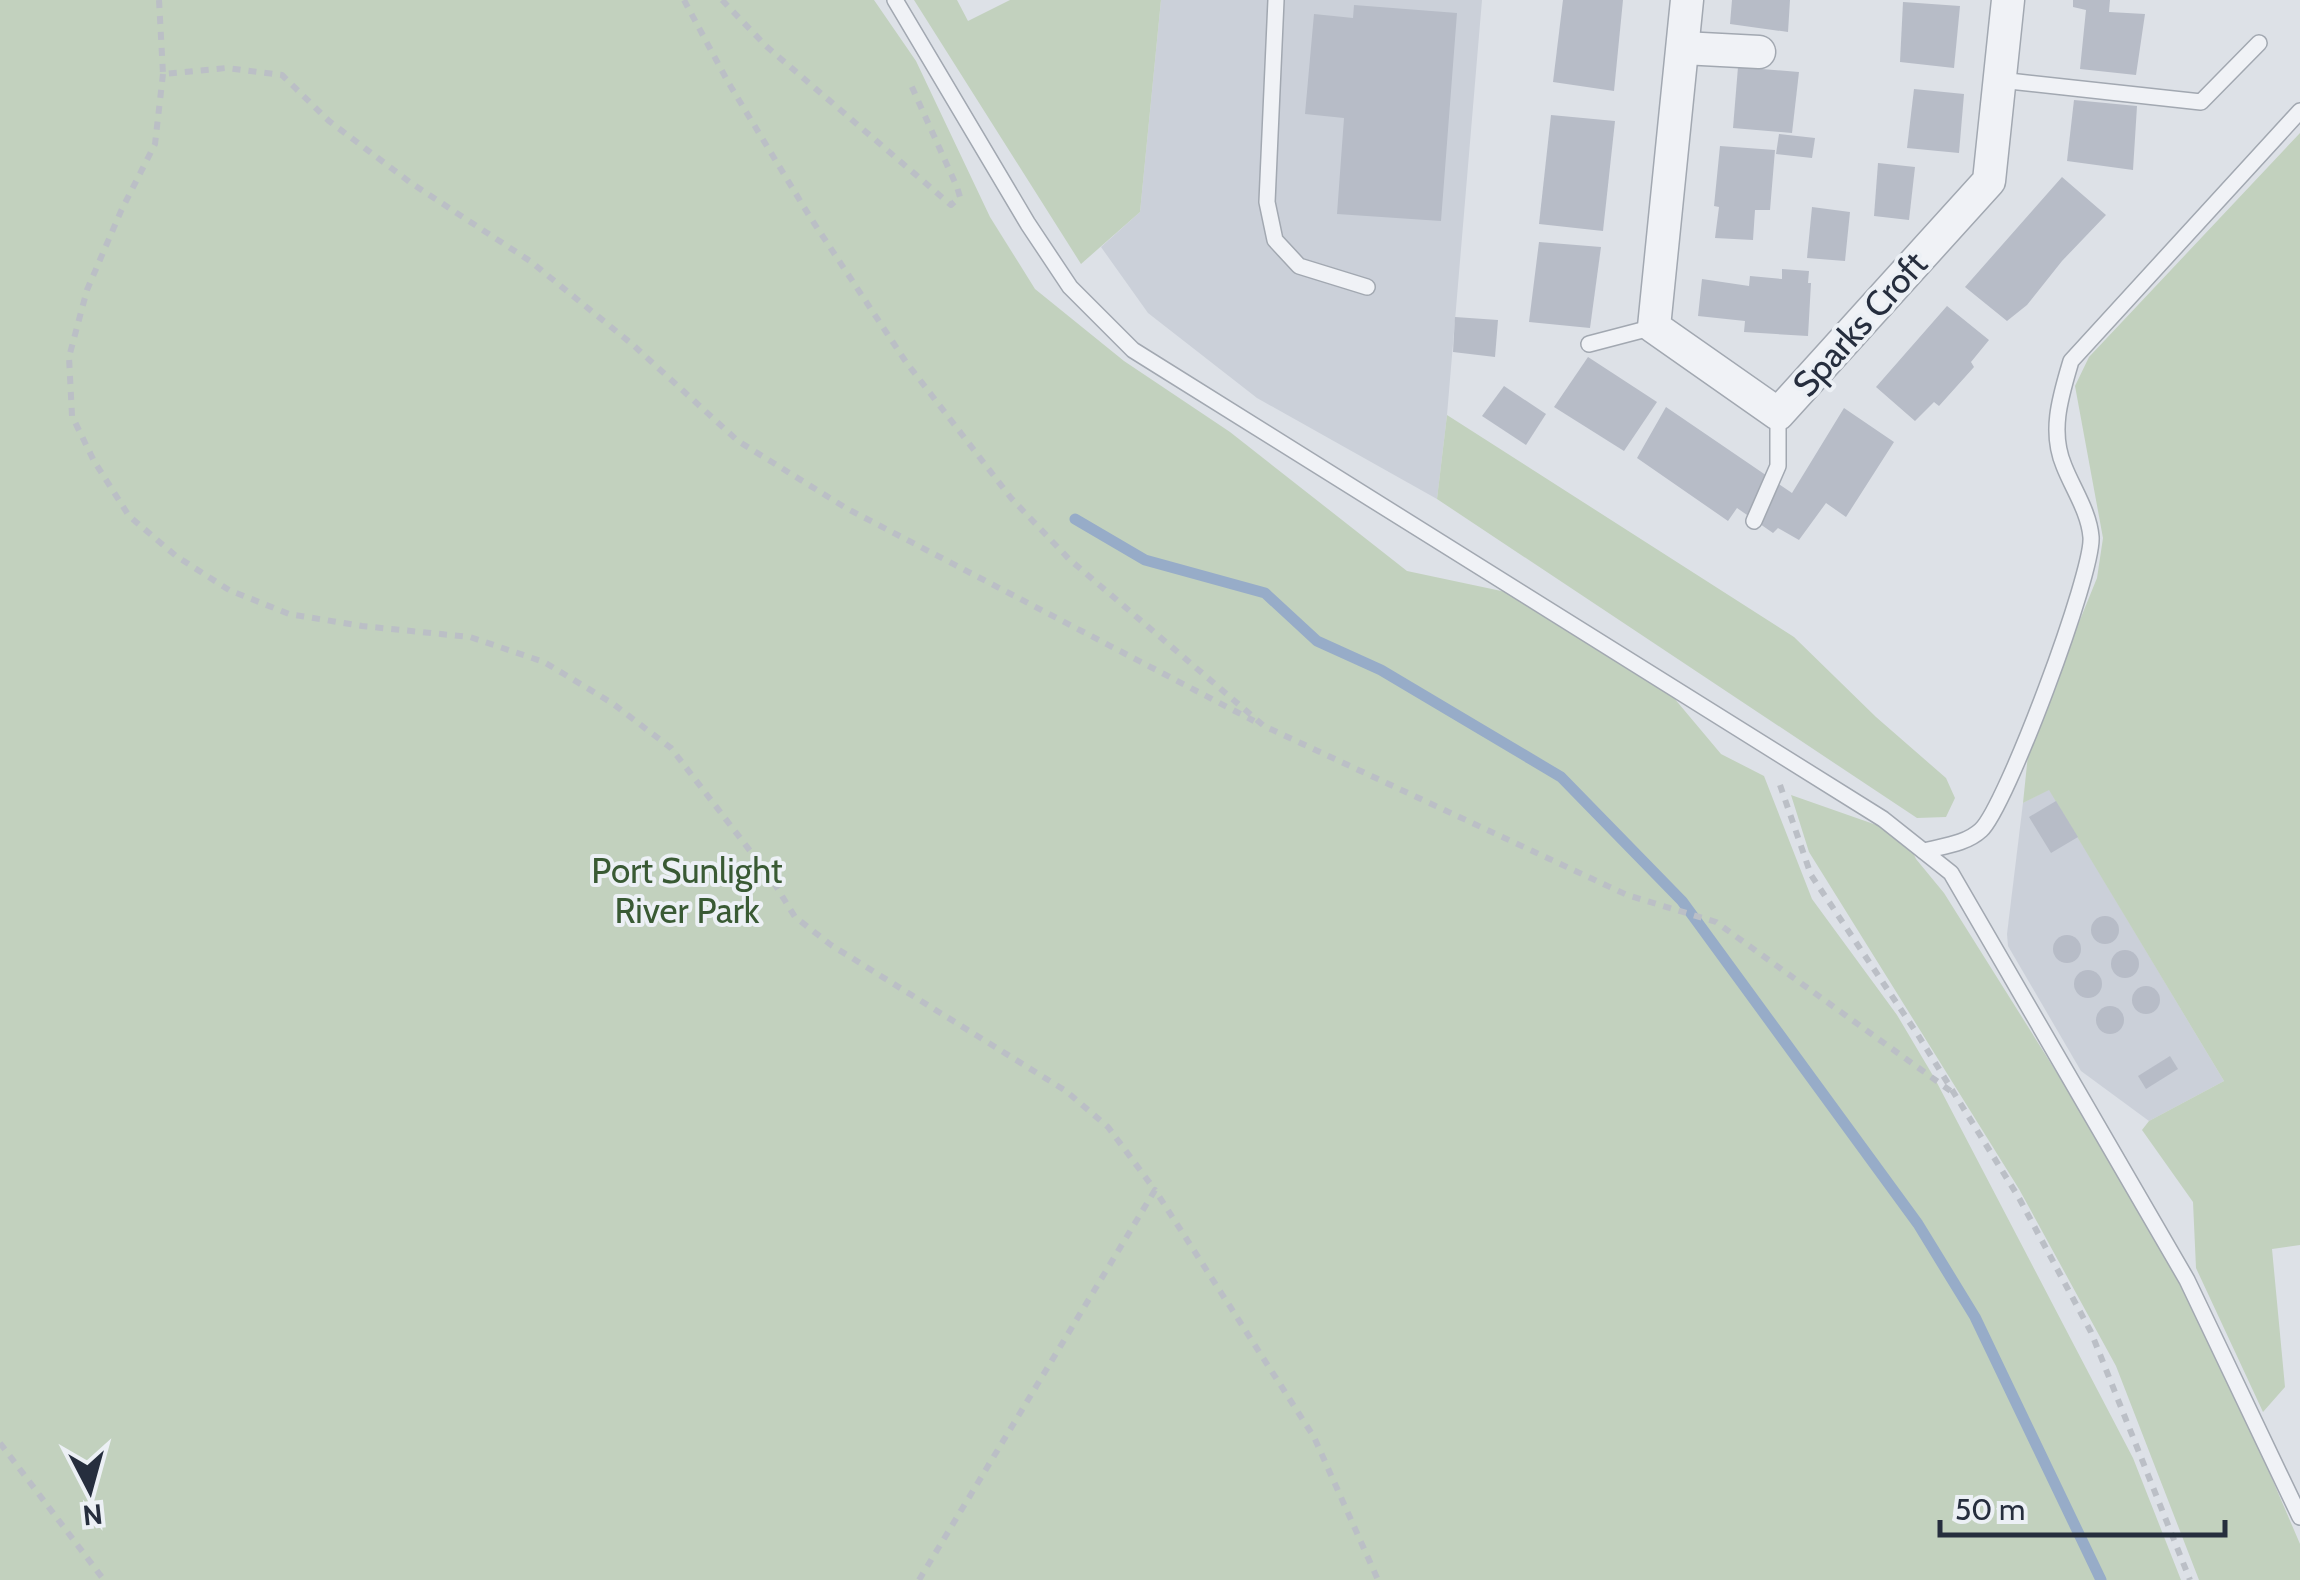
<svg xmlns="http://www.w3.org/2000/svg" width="2300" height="1580" font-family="Cabin,sans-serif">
	<rect width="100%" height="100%" fill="#dde1e7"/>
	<!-- built -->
	<g fill="#cbd0d9">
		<polygon points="1161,0 1482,0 1447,415 1437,499 1257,398 1148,313 1101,247 1140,212"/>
		<polygon points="2049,789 2224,1081 2149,1121 2081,1071 2008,946 2007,934 2023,803"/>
	</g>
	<!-- green -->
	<g fill="#c2d1be">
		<polygon points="0,0 874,0 916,61 990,217 1035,289 1124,361 1230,432 1407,571 1506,592 1674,698 1721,754 1764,776 1812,899 1897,1015 1935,1079 2133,1458 2181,1580 0,1580"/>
		<polygon points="914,0 957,0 968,21 1010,0 1161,0 1140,212 1081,264"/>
		<polygon points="2300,133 2300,1245 2272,1249 2285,1387 2263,1412 2196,1268 2193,1202 2142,1130 2149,1121 2224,1081 2049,790 2023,803 2029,745 2097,578 2103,538 2075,386 2089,357"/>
		<polygon points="1447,415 1794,637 1876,717 1946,778 1955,798 1946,817 1917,818 1437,499"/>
		<polygon points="1791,795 1905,835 1916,859 1944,893 2187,1280 2300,1544 2300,1580 2199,1580 2116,1366 2019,1189 1809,852"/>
	</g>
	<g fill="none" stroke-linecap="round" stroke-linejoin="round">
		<!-- stream -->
		<polyline stroke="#97acc8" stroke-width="11" points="1075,519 1145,560 1265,593 1317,641 1381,670 1561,777 1682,901 1918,1224 1975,1317 2101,1580"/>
	</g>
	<!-- building -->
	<g fill="#b7bcc7">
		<polygon points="1563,0 1623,0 1614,91 1553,82"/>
		<polygon points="1732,0 1790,0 1788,32 1730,24"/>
		<polygon points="2073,0 2110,0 2109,12 2145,14 2136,75 2080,69 2086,10 2073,7"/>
		<polygon points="1903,2 1960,6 1954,68 1900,62"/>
		<polygon points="1354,5 1457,13 1441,221 1337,214 1344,118 1305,114 1314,14 1353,18"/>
		<polygon points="1738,67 1799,72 1792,133 1733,128"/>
		<polygon points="1914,89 1964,94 1959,153 1907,148"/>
		<polygon points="2074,100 2137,106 2133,170 2067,161"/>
		<polygon points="1551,115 1615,121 1603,231 1539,224"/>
		<polygon points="1779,134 1815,138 1812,158 1776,154"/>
		<polygon points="1720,146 1775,150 1770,210 1755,210 1753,240 1715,238 1719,207 1714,206"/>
		<polygon points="1878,163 1915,167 1909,220 1874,216"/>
		<polygon points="2062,177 2106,215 2062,261 2027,305 2007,321 1965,287"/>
		<polygon points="1812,207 1850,212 1845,261 1807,258"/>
		<polygon points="1539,242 1601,247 1590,328 1529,322"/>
		<polygon points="1782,269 1809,271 1808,283 1811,283 1808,336 1744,332 1745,321 1698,316 1702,279 1749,286 1750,276 1782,279"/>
		<polygon points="1947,306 1989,340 1971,362 1974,367 1939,406 1934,402 1915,421 1876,387"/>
		<polygon points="1455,317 1498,320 1495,357 1453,352"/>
		<polygon points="1588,357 1657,402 1624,451 1554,407"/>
		<polygon points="1504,386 1546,414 1526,445 1482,416"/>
		<polygon points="1666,407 1792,493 1844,408 1894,442 1846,517 1826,503 1799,540 1778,528 1773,533 1737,508 1728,521 1637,458"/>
		<polygon points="2056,801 2078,837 2051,853 2029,817"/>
		<circle cx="2105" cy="930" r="14"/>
		<circle cx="2067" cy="949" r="14"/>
		<circle cx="2125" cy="964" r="14"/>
		<circle cx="2088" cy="984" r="14"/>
		<circle cx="2146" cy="1000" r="14"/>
		<circle cx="2110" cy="1020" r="14"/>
		<polygon points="2170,1056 2178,1069 2146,1089 2138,1076"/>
	</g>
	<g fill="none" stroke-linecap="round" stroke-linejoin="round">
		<!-- service casing -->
		<g stroke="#a2a8b1" stroke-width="18">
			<g id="service">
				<polyline points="895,0 1028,224 1070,287 1133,350 1883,819 1951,873 2187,1280 2300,1517"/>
				<polyline points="1276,0 1267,202 1275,240 1299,266 1367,287"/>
				<polyline points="2000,80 2201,102 2259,43"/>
				<polyline points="1589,344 1654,327"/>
				<polyline points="1754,521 1778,466 1778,414"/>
				<path d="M1924,851C1943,846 1966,844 1981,830C2006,807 2094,572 2091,537C2089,512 2073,489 2064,466C2049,431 2061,395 2071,361L2300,111"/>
			</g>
		</g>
		<!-- minor casing -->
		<g stroke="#a2a8b1" stroke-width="35">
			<g id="minor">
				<polyline points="1687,0 1654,327 1778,414 1989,181 2008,0"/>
				<polyline points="1683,48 1759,52"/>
			</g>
		</g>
		<!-- path -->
		<g stroke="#bbbfc6" stroke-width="6" stroke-dasharray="8 8" stroke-linecap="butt">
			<polyline points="159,0 163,74 226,68 282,75 329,121 411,183 530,261 632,344 738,441 846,508 1254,721"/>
			<polyline points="684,0 728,82 810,217 906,362 1011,498 1069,559 1264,726 1627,895 1716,922 1952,1092"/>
			<polyline points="722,0 766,46 951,205 960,197 957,187 911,85"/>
			<polyline points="163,74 155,144 121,211 87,290 69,357 72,416 94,461 129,516 176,556 229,590 289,614 362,626 470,637 544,662 612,703 671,748 771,878 795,917 831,945 1066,1091 1108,1127 1155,1190"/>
			<polyline points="1780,785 1811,875 1918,1035 2019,1198 2091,1332 2190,1580"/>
			<polyline points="0,1443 104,1580"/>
			<polyline points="919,1580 1155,1190 1314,1437 1378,1580"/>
		</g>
		<!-- service -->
		<use href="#service" stroke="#f0f2f6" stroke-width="15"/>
		<!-- minor -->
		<use href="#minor" stroke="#f0f2f6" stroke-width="32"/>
	</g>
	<g text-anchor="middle" stroke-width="8" stroke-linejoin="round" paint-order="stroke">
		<!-- street labels -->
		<g font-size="35" fill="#262e3e" stroke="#ecf0f5">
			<text transform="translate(1860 324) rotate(-48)" y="12">Sparks Croft</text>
		</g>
		<!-- park labels -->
		<g font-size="35" fill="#395a34" stroke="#ecf0f5">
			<text x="687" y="883">Port Sunlight<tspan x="687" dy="40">River Park</tspan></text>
		</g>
	</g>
	<!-- north arrow -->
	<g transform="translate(90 1490) rotate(174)" stroke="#ecf0f5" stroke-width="8" paint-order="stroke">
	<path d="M0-8L18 38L0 25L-18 38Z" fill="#262e3e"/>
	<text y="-15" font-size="28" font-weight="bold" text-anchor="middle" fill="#262e3e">N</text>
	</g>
	<!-- scale -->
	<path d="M1940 1520v15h285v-15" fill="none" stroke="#262e3e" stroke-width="5"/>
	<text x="1955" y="1520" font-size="30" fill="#262e3e" stroke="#ecf0f5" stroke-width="8" paint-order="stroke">50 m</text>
</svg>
